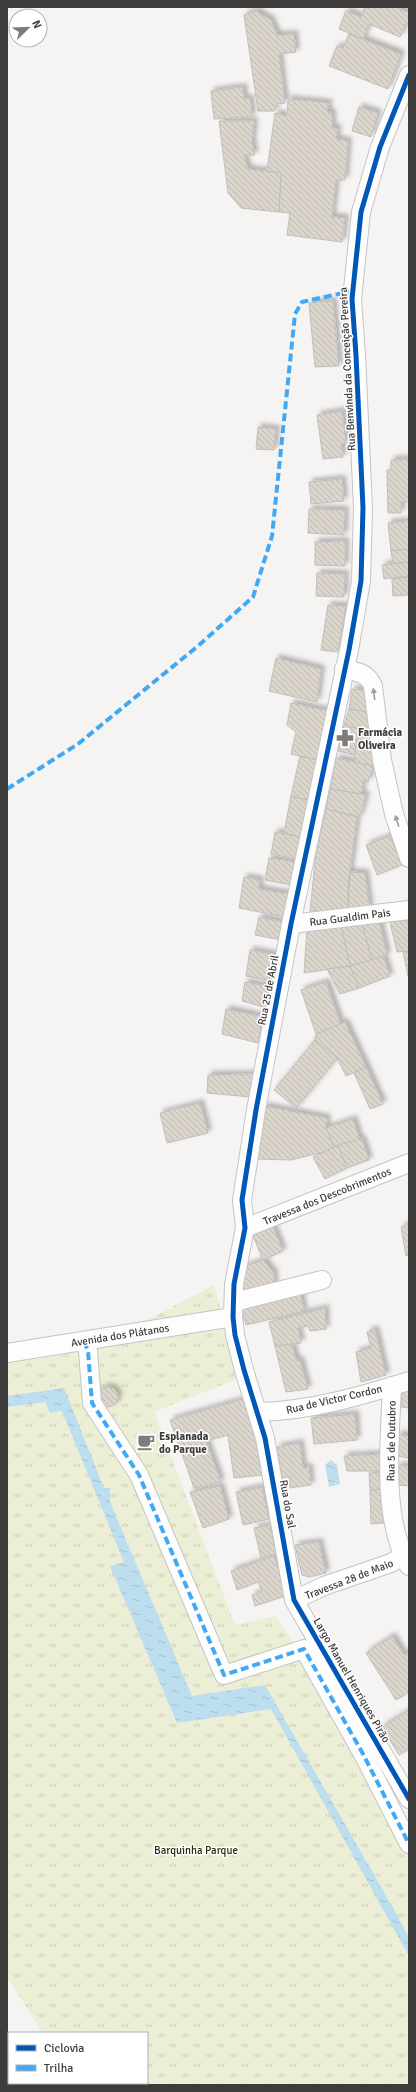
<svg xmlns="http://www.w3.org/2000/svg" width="416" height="2092" font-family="Signika,sans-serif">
	<defs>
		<pattern id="grass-tufts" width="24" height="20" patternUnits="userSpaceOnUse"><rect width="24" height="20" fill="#eceed6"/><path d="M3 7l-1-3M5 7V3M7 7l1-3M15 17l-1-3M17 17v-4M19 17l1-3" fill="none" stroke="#cbcdb9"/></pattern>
		<pattern id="water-ripples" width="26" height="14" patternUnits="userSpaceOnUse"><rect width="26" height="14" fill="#bddeef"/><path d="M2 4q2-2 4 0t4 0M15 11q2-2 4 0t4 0" fill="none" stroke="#a4bfce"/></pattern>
		<pattern id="building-back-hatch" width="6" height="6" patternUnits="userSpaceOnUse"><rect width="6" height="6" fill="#dbd5cc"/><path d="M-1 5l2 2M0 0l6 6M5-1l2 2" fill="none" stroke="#bdb8b0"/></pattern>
		<filter id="shadow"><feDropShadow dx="3.5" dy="-3.5" stdDeviation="2" flood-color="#0004"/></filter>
	</defs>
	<rect width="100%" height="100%" fill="#f6f4f2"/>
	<!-- grass -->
	<polygon fill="url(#grass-tufts)" points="214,1285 242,1377 154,1412 235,1625 276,1616 319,1685 409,1841 409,2085 82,2085 80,2083 147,2083 147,2033 43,2033 7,1977 7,1363 88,1351"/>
	<!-- water -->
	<g fill="url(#water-ripples)">
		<polygon points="64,1388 104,1488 110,1488 110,1502 192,1696 265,1685 396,1913 409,1938 409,1956 271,1709 177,1723 110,1566 124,1562 62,1411 50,1413 45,1402 7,1407 7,1396"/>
		<polygon points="331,1460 337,1465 340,1484 329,1487 325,1465"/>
	</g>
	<!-- building -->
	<g fill="url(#building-back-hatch)" stroke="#c0bebd" filter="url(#shadow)">
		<polygon points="365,7 395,7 409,13 409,24 406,23 400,37 369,24 363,39 339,29 346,11 361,17"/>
		<polygon points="256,11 271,20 277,35 294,34 296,52 279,54 285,103 277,104 274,111 258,111 244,15"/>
		<polygon points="349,34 401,54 388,89 329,66 337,46 343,48"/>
		<polygon points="243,87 244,99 250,98 252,117 214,119 211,91"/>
		<polygon points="288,99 329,103 327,111 332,113 332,127 338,129 336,139 348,141 345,180 336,180 332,217 345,218 342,242 287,235 290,213 279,212 281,173 267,171 275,113 287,116"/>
		<polygon points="359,107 378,113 371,137 352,131"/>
		<polygon points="219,121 254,121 252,143 255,155 244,155 248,169 281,173 279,212 241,208 228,193"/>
		<polygon points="333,301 339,366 315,367 309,303"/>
		<polygon points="342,411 346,443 341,444 343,457 323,459 317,415"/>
		<polygon points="258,427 276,429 274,450 256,449"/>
		<polygon points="409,459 409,502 401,502 401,513 388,513 387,470 391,470 391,460"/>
		<polygon points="342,479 344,501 311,504 309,482"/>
		<polygon points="309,509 345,510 344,535 308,533"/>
		<polygon points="409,521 409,549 391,551 388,523"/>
		<polygon points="345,541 345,566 315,565 315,542"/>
		<polygon points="409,549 409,562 393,564 391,551"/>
		<polygon points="409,562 409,576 384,579 382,565"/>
		<polygon points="317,573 345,574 344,597 316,596"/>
		<polygon points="408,577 409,595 393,596 392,579"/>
		<polygon points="328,605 346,606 338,652 321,650"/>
		<polygon points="276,658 321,669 317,702 269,691"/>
		<polygon points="352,689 367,690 369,712 349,709"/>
		<polygon points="291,703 328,711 317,760 291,754 296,732 287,725"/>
		<polygon points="349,709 369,712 377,767 356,763 354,755 359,729 344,725"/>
		<polygon points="344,725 359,729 354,755 338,751"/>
		<polygon points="300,756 317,760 308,800 291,796"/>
		<polygon points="336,758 373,766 368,782 364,780 361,794 330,789"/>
		<polygon points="330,789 366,795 360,817 326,809"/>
		<polygon points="291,796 308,800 300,837 284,833"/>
		<polygon points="326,809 357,817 348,887 348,910 310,911 316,853"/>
		<polygon points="275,832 300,837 296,859 271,854"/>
		<polygon points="390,836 402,865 377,875 366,845"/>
		<polygon points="269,858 295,862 291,885 265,880"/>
		<polygon points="350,872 365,873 370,910 348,910"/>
		<polygon points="244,877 260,880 259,889 289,894 285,917 239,908"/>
		<polygon points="259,917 283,922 281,940 255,935"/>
		<polygon points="409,920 409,951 397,952 390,922"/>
		<polygon points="379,921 387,955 372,960 362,924"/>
		<polygon points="362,924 372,960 350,966 341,926"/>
		<polygon points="341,926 350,966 304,973 307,929"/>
		<polygon points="250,950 276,955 272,981 246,976"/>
		<polygon points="409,951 409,976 408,976 403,952"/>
		<polygon points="383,956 390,976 359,988 350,966"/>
		<polygon points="350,966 359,988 340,994 327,969"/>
		<polygon points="245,982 271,987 267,1008 242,1001"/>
		<polygon points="326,982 341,1025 316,1034 301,990"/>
		<polygon points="226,1009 263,1017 258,1043 222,1034"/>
		<polygon points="345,1022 366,1067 346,1076 337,1058 315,1040 316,1034"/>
		<polygon points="315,1040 337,1058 296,1108 274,1090"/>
		<polygon points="366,1067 383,1104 370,1109 354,1073"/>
		<polygon points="253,1074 251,1097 207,1093 208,1075"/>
		<polygon points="200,1103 208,1133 167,1143 160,1113"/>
		<polygon points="264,1106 327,1118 326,1128 334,1147 323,1152 291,1160 255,1159"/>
		<polygon points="353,1119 360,1140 334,1147 326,1128"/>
		<polygon points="362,1139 369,1160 347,1168 338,1145"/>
		<polygon points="338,1145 347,1168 325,1179 313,1157"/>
		<polygon points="271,1222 283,1251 263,1260 251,1231"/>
		<polygon points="409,1224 409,1255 406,1256 401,1227"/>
		<polygon points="263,1260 274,1273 274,1288 239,1292 240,1268"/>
		<polygon points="300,1293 304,1311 246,1325 241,1308"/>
		<polygon points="325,1308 326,1329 310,1331 308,1326 298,1328 301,1343 275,1346 269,1322"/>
		<polygon points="375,1329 386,1375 361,1382 356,1352 371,1348 367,1332"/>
		<polygon points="292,1344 296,1360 300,1360 308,1389 286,1392 275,1346"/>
		<polygon points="402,1384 409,1384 409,1408 401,1407"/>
		<circle cx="108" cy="1397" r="10"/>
		<polygon points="247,1398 256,1430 263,1475 234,1478 228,1435 206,1441 221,1482 194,1488 170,1420"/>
		<polygon points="355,1414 357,1440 314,1444 311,1418"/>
		<polygon points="398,1434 409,1436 409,1458 396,1456"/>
		<polygon points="300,1443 303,1468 309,1467 311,1485 290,1488 289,1477 282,1478 277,1447"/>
		<polygon points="384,1454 384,1471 347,1471 344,1456"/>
		<polygon points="397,1466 409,1466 409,1486 396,1485"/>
		<polygon points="382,1472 383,1489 370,1490 369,1473"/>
		<polygon points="220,1486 229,1519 203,1528 190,1492"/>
		<polygon points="262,1487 269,1519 243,1525 236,1492"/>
		<polygon points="383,1489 384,1523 371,1524 370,1490"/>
		<polygon points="270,1525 276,1554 261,1558 254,1528"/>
		<polygon points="319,1542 326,1573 309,1577 302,1575 295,1545"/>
		<polygon points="274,1556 288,1595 255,1606 252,1595 262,1592 258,1582 237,1590 231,1571"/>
		<polygon points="392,1636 404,1655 409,1652 409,1692 396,1700 366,1653"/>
		<polygon points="409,1710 409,1749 399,1755 382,1727"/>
	</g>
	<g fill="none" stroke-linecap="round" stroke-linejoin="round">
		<!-- minor casing -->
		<g stroke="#c6c4c3" stroke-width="20">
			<g id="minor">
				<polyline points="409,75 380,147 361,212 352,299 356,355 363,508 361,581 349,650 291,924 256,1110 242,1200 245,1228 234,1284 233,1317 235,1335 244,1370 265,1438 294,1600 409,1799"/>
				<path d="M344,669C357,672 367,672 373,686L382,760L394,814L409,858"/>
				<polyline points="291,924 409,910"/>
				<polyline points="245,1228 409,1163"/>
				<polyline points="234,1302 322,1280"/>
				<polyline points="84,1341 88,1351 92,1403 139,1475 224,1675 304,1649 363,1754 409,1844"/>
				<polyline points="7,1353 233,1317"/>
				<path d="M392,1386C390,1439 381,1519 409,1566"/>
				<path d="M259,1412C309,1411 361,1396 409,1381"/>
				<polyline points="294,1600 324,1586 391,1563 403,1556"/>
			</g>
		</g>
		<!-- minor -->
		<use href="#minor" stroke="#fefdfd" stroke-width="18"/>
		<!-- quiet -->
		<g stroke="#3fa9f5" stroke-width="4" stroke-dasharray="8 4" stroke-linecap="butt">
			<polyline points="7,789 78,744 198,646 253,597 272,536 295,314 302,302 352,291"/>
			<polyline points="84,1341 88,1351 92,1403 139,1475 224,1675 304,1649 363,1754 409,1844"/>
		</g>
		<!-- cycleway casing -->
		<g stroke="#fff" stroke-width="8">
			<polyline id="cycleway" points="409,75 380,147 361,212 352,299 356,355 363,508 361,581 349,650 291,924 256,1110 242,1200 245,1228 234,1284 233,1317 235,1335 244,1370 265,1438 294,1600 409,1799"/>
		</g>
		<!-- cycleway -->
		<use href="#cycleway" stroke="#0057b8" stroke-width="5"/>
	</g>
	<!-- one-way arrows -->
	<defs><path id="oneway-solid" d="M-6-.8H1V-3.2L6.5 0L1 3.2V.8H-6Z"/></defs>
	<g fill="#9e9c9c">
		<use href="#oneway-solid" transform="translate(374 694) rotate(-97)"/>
		<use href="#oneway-solid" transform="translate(397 821) rotate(-108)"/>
	</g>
	<!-- icons -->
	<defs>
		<g id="pharmacy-bare" transform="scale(1.38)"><path d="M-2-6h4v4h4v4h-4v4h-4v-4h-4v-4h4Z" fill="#7e7c7b" stroke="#fff" stroke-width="2.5" paint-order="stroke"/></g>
		<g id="cafe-bare" transform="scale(1.38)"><path d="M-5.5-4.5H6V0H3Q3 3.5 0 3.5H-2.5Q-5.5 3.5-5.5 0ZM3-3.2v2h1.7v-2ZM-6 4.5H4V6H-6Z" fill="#7e7c7b" stroke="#fff" stroke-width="2.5" paint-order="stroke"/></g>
	</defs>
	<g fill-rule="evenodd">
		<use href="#pharmacy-bare" x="345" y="738"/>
		<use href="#cafe-bare" x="146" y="1442"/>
	</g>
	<g text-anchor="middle" stroke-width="3" stroke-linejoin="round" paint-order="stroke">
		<!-- street labels -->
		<g font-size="11" fill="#3e3c3b" stroke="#fff">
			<text transform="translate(347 369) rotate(-93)" y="4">Rua Benvinda da Conceição Pereira</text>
			<text transform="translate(350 917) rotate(-7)" y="4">Rua Gualdim Pais</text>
			<text transform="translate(268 990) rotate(-79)" y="4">Rua 25 de Abril</text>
			<text transform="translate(327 1196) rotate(-22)" y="4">Travessa dos Descobrimentos</text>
			<text transform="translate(120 1335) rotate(-9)" y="4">Avenida dos Plátanos</text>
			<text transform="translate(334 1399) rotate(-13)" y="4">Rua de Victor Cordon</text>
			<text transform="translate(391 1441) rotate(-89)" y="4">Rua 5 de Outubro</text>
			<text transform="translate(288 1504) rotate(80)" y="4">Rua do Sal</text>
			<text transform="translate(349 1579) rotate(-21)" y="4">Travessa 28 de Maio</text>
			<text transform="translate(352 1680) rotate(60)" y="4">Largo Manuel Henriques Pirão</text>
		</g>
		<!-- poi labels -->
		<g font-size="11" font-weight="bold" fill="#3e3c3b" stroke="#fff" text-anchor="start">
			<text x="358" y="736">Farmácia<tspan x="358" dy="13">Oliveira</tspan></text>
			<text x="159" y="1440">Esplanada<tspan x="159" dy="13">do Parque</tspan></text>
		</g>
		<!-- park labels -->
		<g font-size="11" fill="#292c08" stroke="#fff">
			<text x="196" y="1854">Barquinha Parque</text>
		</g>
	</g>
	<!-- border -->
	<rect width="416" height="2092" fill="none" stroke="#3e3c3b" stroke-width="16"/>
	<!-- legend -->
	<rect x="8" y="2032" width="140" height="52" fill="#ffffff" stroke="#b2b1b1"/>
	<rect x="16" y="2045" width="20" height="6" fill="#0057b8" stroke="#b2b1b1"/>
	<text x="44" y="2052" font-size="12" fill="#3e3c3b">Ciclovia</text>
	<rect x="16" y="2065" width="20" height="6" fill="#3fa9f5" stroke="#b2b1b1"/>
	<text x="44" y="2072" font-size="12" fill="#3e3c3b">Trilha</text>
	<!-- north arrow -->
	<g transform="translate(28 28) rotate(67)"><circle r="19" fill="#ffffff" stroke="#b2b1b1"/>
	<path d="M0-3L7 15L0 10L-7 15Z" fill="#7e7c7b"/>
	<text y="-6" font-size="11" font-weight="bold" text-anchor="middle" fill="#3e3c3b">N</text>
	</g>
</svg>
